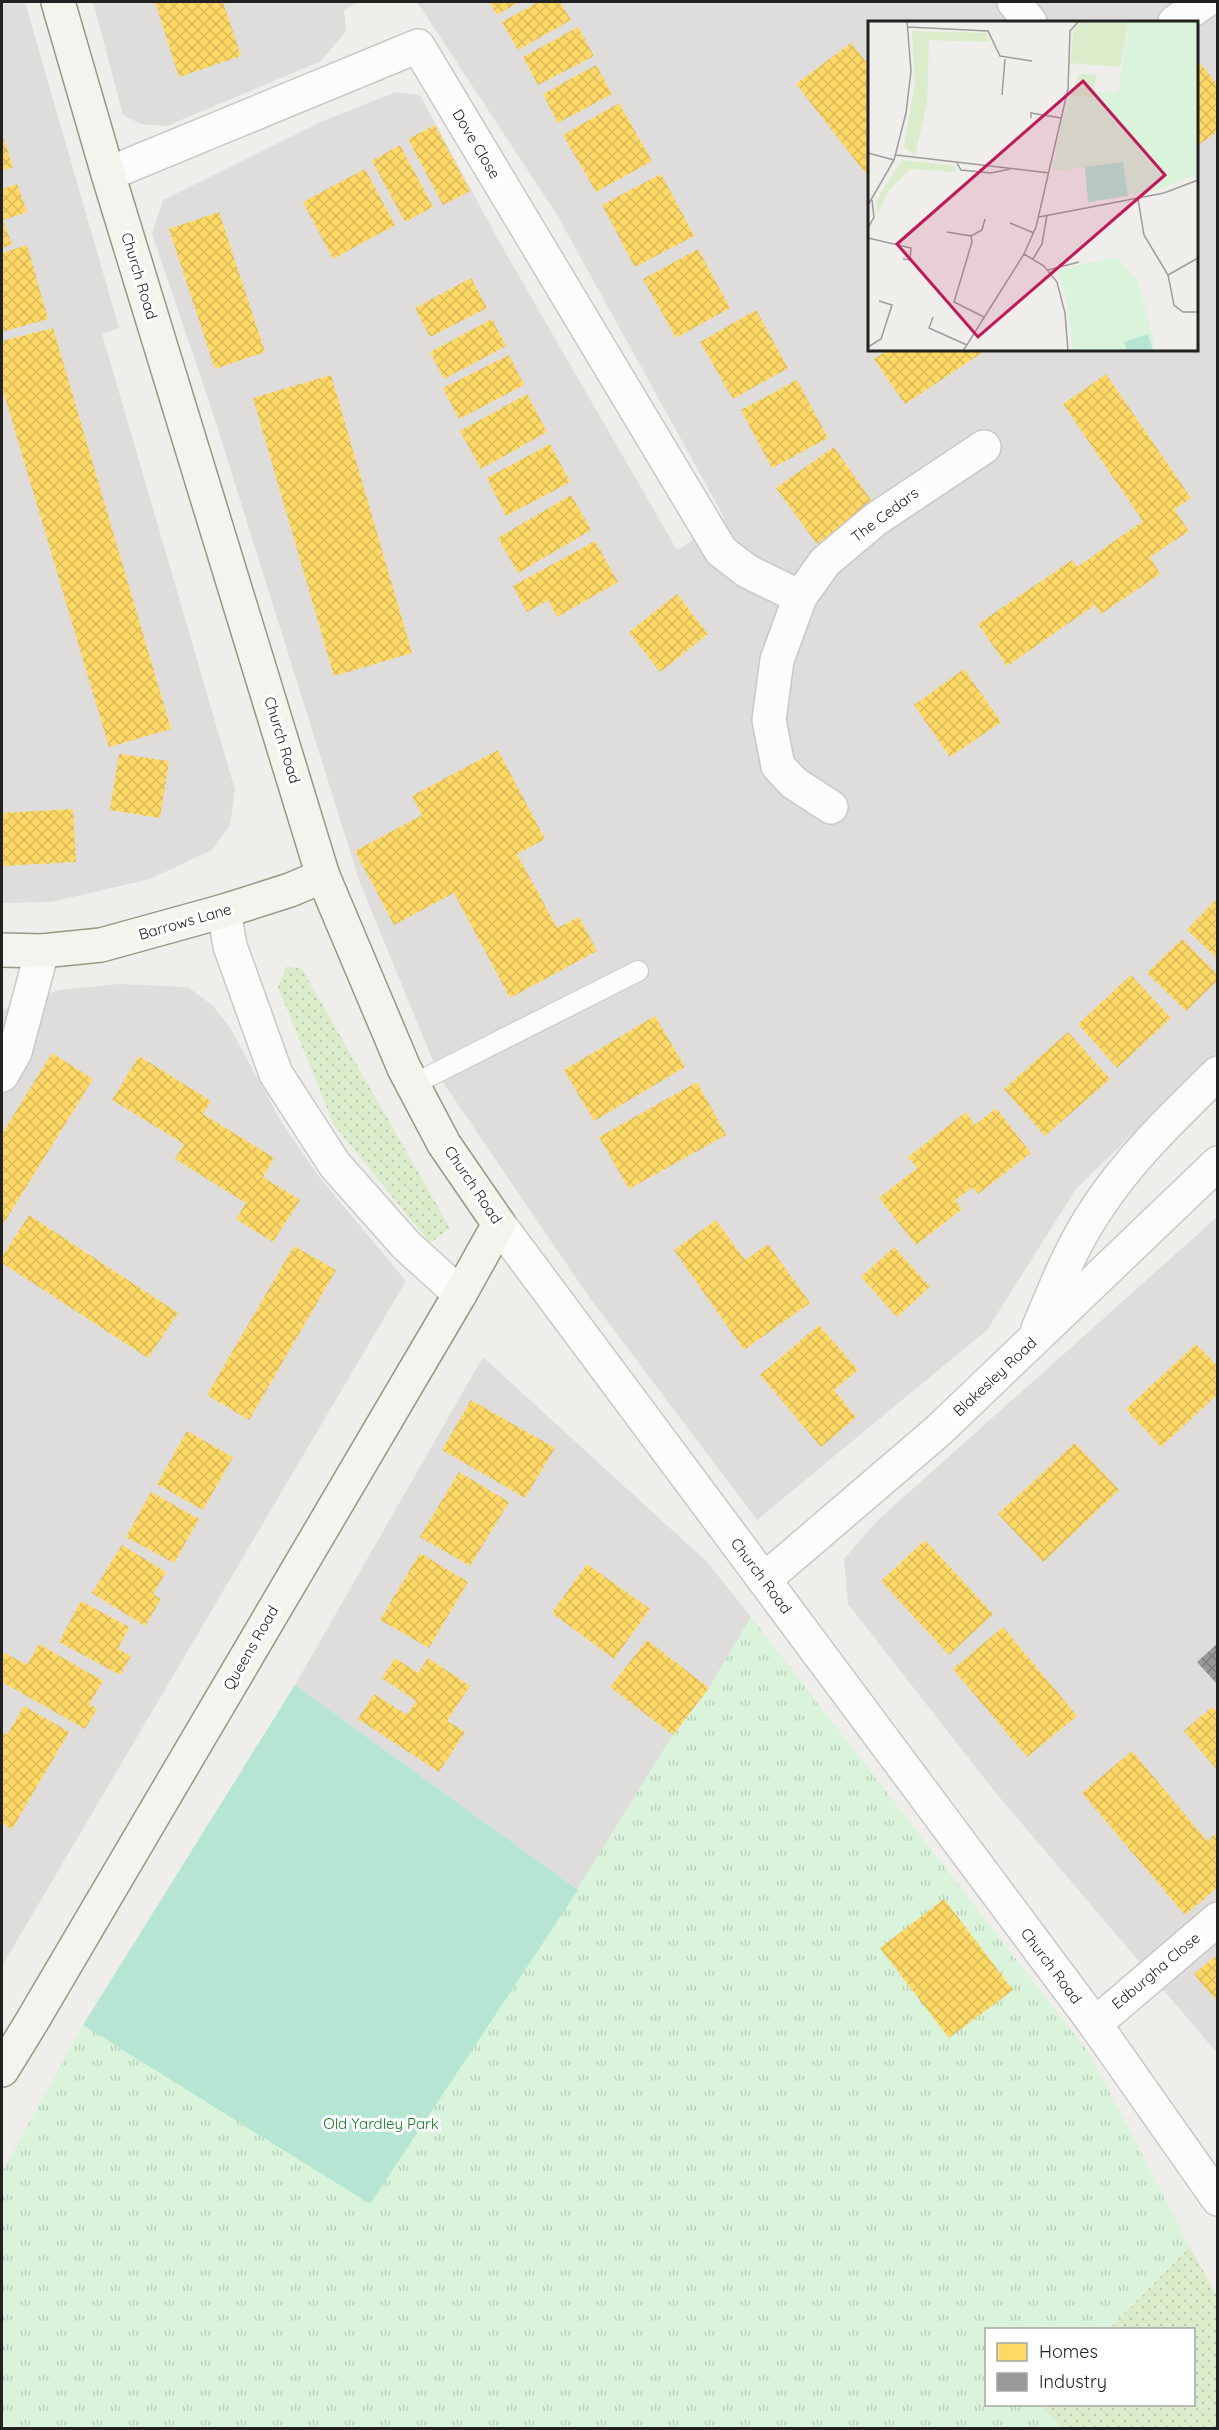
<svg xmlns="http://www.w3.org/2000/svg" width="1219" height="2430" font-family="Quicksand,sans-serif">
	<defs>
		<pattern id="grass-dots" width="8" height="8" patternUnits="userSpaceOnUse" patternTransform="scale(1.5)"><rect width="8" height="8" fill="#daecca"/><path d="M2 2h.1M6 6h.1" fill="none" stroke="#bbcaad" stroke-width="1.8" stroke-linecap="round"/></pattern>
		<pattern id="park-tufts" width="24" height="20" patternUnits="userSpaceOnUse" patternTransform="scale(1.5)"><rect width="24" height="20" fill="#d9f4da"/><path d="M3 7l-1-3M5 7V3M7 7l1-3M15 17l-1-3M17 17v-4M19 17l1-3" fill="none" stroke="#bad1bb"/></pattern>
		<pattern id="homes-cross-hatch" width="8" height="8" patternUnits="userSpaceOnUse" patternTransform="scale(1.5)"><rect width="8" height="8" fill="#ffd966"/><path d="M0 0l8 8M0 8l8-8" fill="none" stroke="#daba58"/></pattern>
		<pattern id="industry-cross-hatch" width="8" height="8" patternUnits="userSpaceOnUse" patternTransform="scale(1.5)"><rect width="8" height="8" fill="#999"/><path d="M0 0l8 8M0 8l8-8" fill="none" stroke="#7c7c7c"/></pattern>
	</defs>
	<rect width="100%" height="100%" fill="#efeeea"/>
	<!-- residential -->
	<g fill="#dedddb" fill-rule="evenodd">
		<polygon points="2,2 25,2 119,328 102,334 235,790 230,825 212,850 150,879 51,902 2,903"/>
		<polygon points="93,2 359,2 344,10 346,31 321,61 167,126 141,124 123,115"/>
		<path d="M417,2H1217V1052L1076,1189L987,1330L757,1520L589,1297L440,1078L360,883L210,404L152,234L163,200L321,122L396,92L420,95L500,243L677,550L725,519L556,213ZM870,22H1196V350H870Z"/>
		<polygon points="119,984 188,987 212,1005 229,1026 282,1123 320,1178 406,1281 2,1966 2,1010 59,990"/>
		<polygon points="1217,1217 1217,2053 995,1792 848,1604 844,1559 878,1520"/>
		<polygon points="483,1357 707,1562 751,1617 709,1688 673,1735 578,1890 295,1685"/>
	</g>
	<!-- grass -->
	<g fill="url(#grass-dots)">
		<polygon points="287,966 302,969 450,1228 430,1243 334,1125 278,987"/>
		<polygon points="1190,2247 1217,2296 1217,2428 1062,2428 1040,2405 1194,2404 1194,2330 1109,2329"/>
	</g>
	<!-- park -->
	<polygon fill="url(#park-tufts)" points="751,1617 1091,2056 1190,2247 1109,2329 986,2330 986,2404 1040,2405 1062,2428 2,2428 2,2172 83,2025 295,1685 577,1889 673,1735 709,1688"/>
	<!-- pitch -->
	<polygon fill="#b6e5d3" points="295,1685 578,1890 370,2204 83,2025"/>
	<!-- homes -->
	<g fill="url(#homes-cross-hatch)">
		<polygon points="155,2 223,2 241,56 179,77"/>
		<polygon points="489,2 519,2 497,15"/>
		<polygon points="538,2 560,2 571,20 518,50 502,22"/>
		<polygon points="578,27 594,56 538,85 523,57"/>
		<polygon points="851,43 870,67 870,179 796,84"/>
		<polygon points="1201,64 1218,86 1218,131 1197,146 1197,67"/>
		<polygon points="596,65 612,94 558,123 543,94"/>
		<polygon points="619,103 652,161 596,192 563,135"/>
		<polygon points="435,125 470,191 443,205 408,139"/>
		<polygon points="4,139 13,167 2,171 2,140"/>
		<polygon points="400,145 433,207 405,222 372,161"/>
		<polygon points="365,169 395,225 333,259 303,202"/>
		<polygon points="661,174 694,236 635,267 602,205"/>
		<polygon points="17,184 27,212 3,220 12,245 2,248 2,189"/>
		<polygon points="219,212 265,352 215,369 169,229"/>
		<polygon points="27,245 48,319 2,332 2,253"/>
		<polygon points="698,249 730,308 676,338 643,279"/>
		<polygon points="471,278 487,308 430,337 415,308"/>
		<polygon points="756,310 788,368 733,399 700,342"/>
		<polygon points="492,319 506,346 444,379 430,352"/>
		<polygon points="53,328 171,729 109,747 2,387 2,341"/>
		<polygon points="888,350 986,350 905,404 874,359"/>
		<polygon points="509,355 524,385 459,419 443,388"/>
		<polygon points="1106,374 1191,498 1174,509 1189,531 1150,557 1160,574 1101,614 1095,605 1007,666 978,624 1072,560 1077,567 1143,521 1063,404"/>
		<polygon points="331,375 412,653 334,676 253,398"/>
		<polygon points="797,380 828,438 772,468 741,410"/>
		<polygon points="527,394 547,432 481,469 460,431"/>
		<polygon points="550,444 570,482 506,516 487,478"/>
		<polygon points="834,447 873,503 817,544 776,488"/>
		<polygon points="571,495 591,530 518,573 498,538"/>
		<polygon points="595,541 618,582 557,617 548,600 527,612 513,586"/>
		<polygon points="677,594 708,634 660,672 629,632"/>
		<polygon points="964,669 1001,722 950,757 914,705"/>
		<polygon points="498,750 545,839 517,854 557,928 579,917 597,951 510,998 454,893 394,925 355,851 422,815 412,796"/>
		<polygon points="119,754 169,761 160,818 110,810"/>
		<polygon points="73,809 76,862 2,866 2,813"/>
		<polygon points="1218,897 1218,959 1187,930"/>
		<polygon points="1182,939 1218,975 1218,980 1186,1011 1147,973"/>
		<polygon points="1131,975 1171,1018 1117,1068 1078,1024"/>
		<polygon points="655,1016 685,1067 594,1121 564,1070"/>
		<polygon points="1068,1032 1110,1079 1045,1136 1004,1089"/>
		<polygon points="52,1053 93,1079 2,1226 2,1134"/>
		<polygon points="139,1056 211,1101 203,1114 274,1158 263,1177 300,1200 273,1242 236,1219 246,1203 175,1159 184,1144 112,1100"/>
		<polygon points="697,1082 726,1135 629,1189 599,1137"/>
		<polygon points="996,1108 1031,1153 978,1194 973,1187 955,1200 962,1209 916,1245 879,1198 917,1168 908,1157 966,1112 975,1125"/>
		<polygon points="29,1215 178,1313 148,1358 2,1263 2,1257"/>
		<polygon points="716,1220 745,1260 768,1244 810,1303 744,1350 674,1250"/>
		<polygon points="294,1246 336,1270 249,1420 207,1395"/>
		<polygon points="894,1247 930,1287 897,1317 861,1277"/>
		<polygon points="819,1325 858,1370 834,1390 856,1417 821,1447 760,1375"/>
		<polygon points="1196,1344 1218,1367 1218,1394 1161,1447 1126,1409"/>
		<polygon points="471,1400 555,1448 525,1498 442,1450"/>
		<polygon points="187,1431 233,1457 203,1510 157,1484"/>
		<polygon points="1075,1443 1119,1490 1043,1562 998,1514"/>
		<polygon points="459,1472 509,1502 470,1566 420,1537"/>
		<polygon points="151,1492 199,1519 174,1563 126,1537"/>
		<polygon points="925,1540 993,1614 949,1655 881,1581"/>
		<polygon points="122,1545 166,1572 153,1594 161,1599 145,1626 92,1593"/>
		<polygon points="420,1553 468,1582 429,1648 380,1620"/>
		<polygon points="587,1564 650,1609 614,1659 552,1613"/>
		<polygon points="81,1601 129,1627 118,1649 131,1656 120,1675 59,1642"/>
		<polygon points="1003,1627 1077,1716 1027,1757 953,1669"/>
		<polygon points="647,1640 709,1688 673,1735 610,1687"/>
		<polygon points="39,1644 103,1681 89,1704 97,1709 85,1729 2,1682 2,1654 5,1653 27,1665"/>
		<polygon points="395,1658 418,1673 428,1658 470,1686 447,1721 465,1732 439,1772 358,1719 374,1694 407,1715 416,1701 382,1678"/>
		<polygon points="24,1706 69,1732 12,1829 2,1823 2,1732 7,1735"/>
		<polygon points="1212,1707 1218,1713 1218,1771 1184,1731"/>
		<polygon points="1132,1751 1207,1841 1218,1832 1218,1887 1185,1915 1082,1793"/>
		<polygon points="944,1899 1013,1990 949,2038 880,1948"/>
		<polygon points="1218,1954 1218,2002 1194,1974"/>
	</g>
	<!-- industry -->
	<polygon fill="url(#industry-cross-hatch)" points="1218,1643 1218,1685 1197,1662"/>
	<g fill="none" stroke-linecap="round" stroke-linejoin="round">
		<!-- lane casing -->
		<g stroke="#c8c8c6" stroke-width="22">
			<polyline id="lane" points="412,1085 638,971"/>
		</g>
		<!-- street casing -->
		<g stroke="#c8c8c6" stroke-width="36">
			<g id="street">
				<polyline points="1014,2 1030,22"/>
				<polyline points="1175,22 1204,2"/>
				<polyline points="108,174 418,46 721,551 747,571 800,597 825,562 876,519 984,447"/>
				<polyline points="800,597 777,660 769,720 778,766 794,783 831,807"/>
				<polyline points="224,911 230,946 276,1074 335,1165 406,1245 460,1294"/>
				<polyline points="2,1075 15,1052 42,951"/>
				<polyline points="499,1224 1095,2024 1218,2199"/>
				<path d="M1038,1329C1055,1289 1071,1247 1096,1210C1129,1159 1174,1116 1218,1073"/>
				<polyline points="764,1580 938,1431 1218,1163"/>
				<polyline points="1095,2024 1218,1919"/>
			</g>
		</g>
		<!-- secondary casing -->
		<g stroke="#969982" stroke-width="36">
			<g id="secondary">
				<polyline points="2,950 42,951 101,945 224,911 290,890 323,876"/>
				<polyline points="2,2070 31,2023 460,1294 499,1224 444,1144 404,1068 323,876 108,174 58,2"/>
			</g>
		</g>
		<!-- lane -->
		<use href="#lane" stroke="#fdfcfc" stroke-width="20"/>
		<!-- street -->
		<use href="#street" stroke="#fdfcfc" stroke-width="33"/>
		<!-- secondary -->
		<use href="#secondary" stroke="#f3f4ed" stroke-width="33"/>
	</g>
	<g text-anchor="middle" stroke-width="6" stroke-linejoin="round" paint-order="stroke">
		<!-- street labels -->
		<g font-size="15" fill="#212121" stroke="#fff">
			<text transform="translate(476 144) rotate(59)" y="5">Dove Close</text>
			<text transform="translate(139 276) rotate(73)" y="5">Church Road</text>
			<text transform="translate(885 515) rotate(-37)" y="5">The Cedars</text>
			<text transform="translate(282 740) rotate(73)" y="5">Church Road</text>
			<text transform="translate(185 922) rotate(-16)" y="5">Barrows Lane</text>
			<text transform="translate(473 1185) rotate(56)" y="5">Church Road</text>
			<text transform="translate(995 1377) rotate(-43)" y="5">Blakesley Road</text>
			<text transform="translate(761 1576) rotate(53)" y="5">Church Road</text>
			<text transform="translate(251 1648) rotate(-60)" y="5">Queens Road</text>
			<text transform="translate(1051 1966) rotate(53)" y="5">Church Road</text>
			<text transform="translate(1156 1971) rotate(-40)" y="5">Edburgha Close</text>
		</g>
		<!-- park labels -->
		<g font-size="15" fill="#0e801d" stroke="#fff">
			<text x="381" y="2129">Old Yardley Park</text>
		</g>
	</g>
	<!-- overview -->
	<g transform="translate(868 21)">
		<rect width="330" height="330" fill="#efeeea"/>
		<path d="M215,0H260L252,46L202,42L206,7ZM44,10L118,12L121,21L61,19L59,83L47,134L36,126L47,62ZM211,53L228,54L225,76L203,75ZM34,139L86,145L88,151L42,148L21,169L10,193L8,180Z" fill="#daecca"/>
		<path d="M260,0H330V152L293,168L220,181L217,146L184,150L195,95L203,75L225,76L226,70L250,72ZM249,236L270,260L288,330H205L199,278L189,249Z" fill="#d9f4da"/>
		<path d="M255,141L260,175L220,181L217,146ZM280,313L285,330H259L256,321Z" fill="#b6e5d3"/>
		<path fill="none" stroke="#9d9c9a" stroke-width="1.5" d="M40,6L120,10L132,35L164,40M134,74L137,38M163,97V92L193,97M0,132L26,139M28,134L181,152M89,142L93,149L123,152L142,148M270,178L276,214L300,254L306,284L315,291H330M0,184L26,139L38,92L43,50L39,0M171,196L296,172L330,159M142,202L166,212M0,207L6,196L4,179M79,211L103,215L104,221L86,281L116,296M103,215L114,209L117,198M0,217L43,227L42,239L35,238M156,233L176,245L189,261L197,292L200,330M165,238L174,223L179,194M180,249L211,241M300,254L330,237M65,296L61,307L99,324M0,326L13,318L24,284L11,280M95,330L156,233L168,206L200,68L202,10L211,0"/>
		<path fill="#c2185b" fill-opacity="0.15" stroke="#c2185b" stroke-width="3" d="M215,60L297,154L110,316L29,223Z"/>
		<rect width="330" height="330" fill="none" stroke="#212121" stroke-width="3"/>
	</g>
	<!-- border -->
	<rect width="1219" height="2430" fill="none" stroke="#212121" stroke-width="6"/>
	<!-- legend -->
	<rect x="985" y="2328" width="210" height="78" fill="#ffffff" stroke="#a6a6a6" stroke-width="1.5"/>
	<rect x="997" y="2343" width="30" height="18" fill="#ffd966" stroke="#a6a6a6" stroke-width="1.5"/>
	<text x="1039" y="2358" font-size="18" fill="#212121">Homes</text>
	<rect x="997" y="2373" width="30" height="18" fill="#999999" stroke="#a6a6a6" stroke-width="1.5"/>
	<text x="1039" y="2388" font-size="18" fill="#212121">Industry</text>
</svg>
